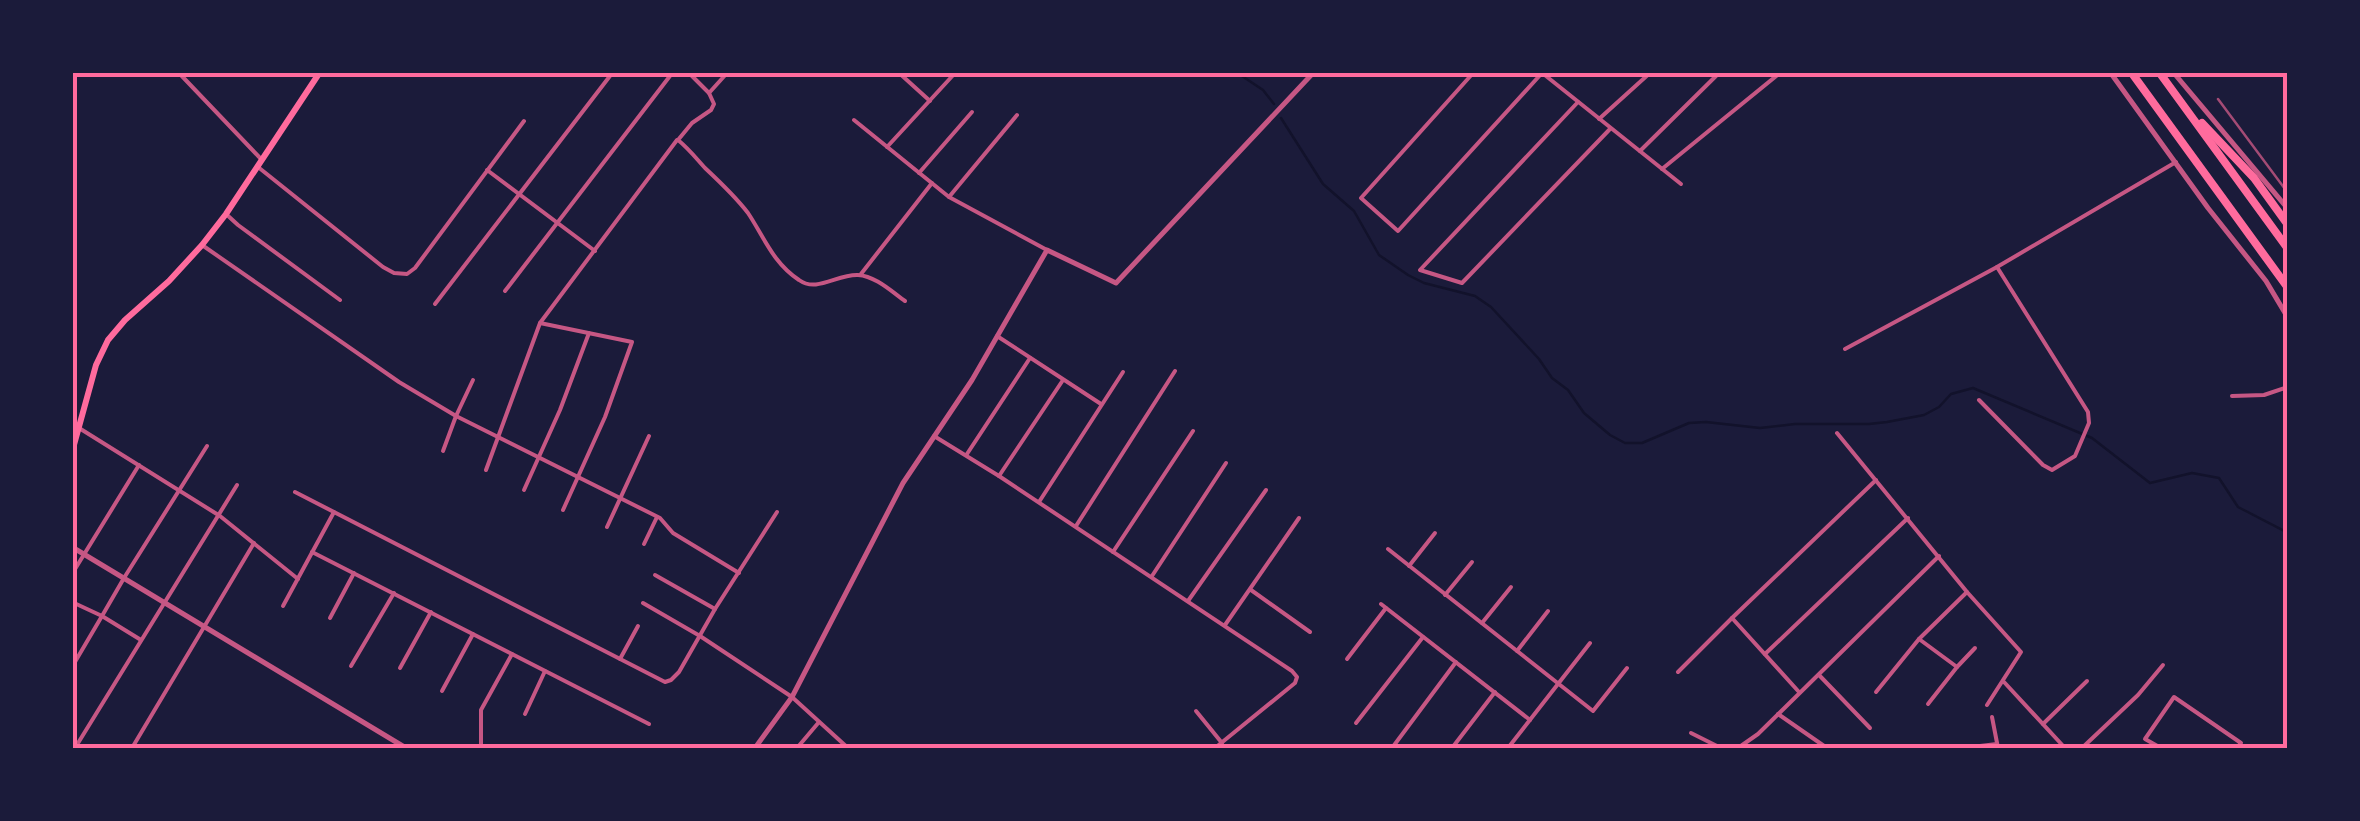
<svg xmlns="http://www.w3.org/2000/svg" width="2360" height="821" font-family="Raleway,sans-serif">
	<rect width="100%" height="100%" fill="#1b1b3a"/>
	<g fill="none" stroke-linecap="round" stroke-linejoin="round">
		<!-- stream -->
		<g stroke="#12122b" stroke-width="2.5">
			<polyline points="1236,72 1263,90 1274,104"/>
			<polyline points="1281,118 1323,184 1354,211 1379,255 1408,275 1424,283 1475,296 1491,307 1539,359 1552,378 1568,390 1584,413 1610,435 1625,443 1642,443 1689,423 1706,422 1760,428 1795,424 1869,424 1887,422 1924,415 1939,407 1951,394 1973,388 2092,438 2150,483 2192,473 2219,478 2238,507 2288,533"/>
		</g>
		<!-- minor -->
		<g stroke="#c65784" stroke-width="4">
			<polyline points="178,72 261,159"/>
			<polyline points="211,72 212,72"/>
			<path d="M688,72L709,93L714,104L711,110L692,123L678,140C688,148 696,158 705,168C720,182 735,196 748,213C764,237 773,263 799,280C817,293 837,274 858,275C875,276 891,291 905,301"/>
			<polyline points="898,72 930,101"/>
			<polyline points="1474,72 1361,198 1398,231 1542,73"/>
			<polyline points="1541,72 1681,184"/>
			<polyline points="709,93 728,72"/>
			<polyline points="1578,102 1420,270 1462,283 1610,129"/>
			<polyline points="1599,119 1651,72"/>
			<polyline points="854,120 949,197 1047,250"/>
			<polyline points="887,147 956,72"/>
			<polyline points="1640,151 1720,72"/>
			<polyline points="258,167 383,267 394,273 407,274 415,268 524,121"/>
			<polyline points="1662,169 1781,72"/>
			<polyline points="487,170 595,251"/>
			<polyline points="919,173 972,112"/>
			<polyline points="949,197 1017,115"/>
			<polyline points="226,214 238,225 340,300"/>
			<polyline points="202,245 399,382 456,416 660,518 673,533 739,573"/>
			<polyline points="861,274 932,183"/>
			<polyline points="505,291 673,72"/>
			<polyline points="435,304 613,72"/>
			<polyline points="540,323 632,342 605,417 563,510"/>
			<polyline points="997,336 1101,404"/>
			<polyline points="1845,349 1997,267 2176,162"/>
			<polyline points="2232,396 2264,395 2288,387"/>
			<polyline points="1979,400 2043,465 2052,470 2075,456 2089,423 2088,412 1997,267"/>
			<polyline points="79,428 220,516 298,579"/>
			<polyline points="1837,433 1967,592 2021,652 1987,705"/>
			<polyline points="934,436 999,476 1292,671 1297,677 1295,683 1215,748"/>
			<polyline points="443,451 456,416 473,380"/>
			<polyline points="967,454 1030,358"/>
			<polyline points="486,470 540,323 677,140"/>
			<polyline points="999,476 1063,380"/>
			<polyline points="524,490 560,410 589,333"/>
			<polyline points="295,492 665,682 671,680 679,672 715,609 777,512"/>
			<polyline points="1039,502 1123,372"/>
			<polyline points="1076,526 1175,371"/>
			<polyline points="607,527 649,436"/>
			<polyline points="644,544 657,517"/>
			<polyline points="1388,549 1593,711 1627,668"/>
			<polyline points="312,552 649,724"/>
			<polyline points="1113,552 1193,431"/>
			<polyline points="1409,566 1435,533"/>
			<polyline points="72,574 139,465"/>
			<polyline points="655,575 715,609"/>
			<polyline points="1152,576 1226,463"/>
			<polyline points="1251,590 1310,632"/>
			<polyline points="1445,595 1472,562"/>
			<polyline points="1188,601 1266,490"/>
			<polyline points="72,602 102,616 72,667"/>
			<polyline points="643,603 700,636 792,697 848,748"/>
			<polyline points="1381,604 1530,720"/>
			<polyline points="283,606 334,512"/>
			<polyline points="330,618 354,573"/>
			<polyline points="1732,618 1799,692"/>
			<polyline points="1482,623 1511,587"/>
			<polyline points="1225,625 1299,518"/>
			<polyline points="1919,639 1957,667 1975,648"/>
			<polyline points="141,640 102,616 124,578 207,446"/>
			<polyline points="1517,651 1548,611"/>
			<polyline points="1765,654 1908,518"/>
			<polyline points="620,659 638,626"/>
			<polyline points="1347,659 1386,608"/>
			<polyline points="351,666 394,593"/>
			<polyline points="400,668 431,612"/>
			<polyline points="1678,672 1732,618 1876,480"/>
			<polyline points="1819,675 1870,728"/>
			<polyline points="2004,682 2065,748"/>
			<polyline points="442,691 473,634"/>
			<polyline points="1876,692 1919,639 1967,592"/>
			<polyline points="1928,704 1957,667"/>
			<polyline points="1196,711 1222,743"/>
			<polyline points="525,714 545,671"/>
			<polyline points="1778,714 1827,748"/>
			<polyline points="1992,717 1998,748"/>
			<polyline points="1356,723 1423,637"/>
			<polyline points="2043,724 2087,681"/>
			<polyline points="1691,733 1721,748"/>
			<polyline points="75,748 237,485"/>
			<polyline points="132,748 254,543"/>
			<polyline points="481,748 481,710 512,654"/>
			<polyline points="797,748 819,722"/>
			<polyline points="1392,748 1456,662"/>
			<polyline points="1452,748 1495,692"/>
			<polyline points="1508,748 1590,643"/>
			<polyline points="1738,748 1758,734 1939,556"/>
			<polyline points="1963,748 1997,744"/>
			<polyline points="2082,748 2138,695 2163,665"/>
			<polyline points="2161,748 2145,739 2174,697 2241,743 2237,748"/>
		</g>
		<!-- tertiary -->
		<g stroke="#c65784" stroke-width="5">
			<polyline points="2110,72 2208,208 2266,281 2288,318"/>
			<polyline points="2173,72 2288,209"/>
			<polyline points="72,547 406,748"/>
			<polyline points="755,748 792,697 903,483 972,380 1047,250 1116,283 1314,72"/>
		</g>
		<!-- secondary -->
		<polyline stroke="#ff6b9d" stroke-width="6" points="72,452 96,365 108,340 125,320 169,281 202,245 226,214 320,72"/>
		<!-- motorway -->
		<g stroke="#ff6b9d" stroke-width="8">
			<polyline points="2131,72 2288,288"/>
			<polyline points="2159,72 2288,249"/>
			<polyline points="2202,123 2254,178 2288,225"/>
		</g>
		<!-- rail -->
		<polyline stroke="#a44b75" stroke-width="2.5" points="2218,99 2288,193"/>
	</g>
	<!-- border -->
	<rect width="2360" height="821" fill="none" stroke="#1b1b3a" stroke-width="150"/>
	<rect x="75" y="75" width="2210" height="671" fill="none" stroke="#ff6b9d" stroke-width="4"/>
</svg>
